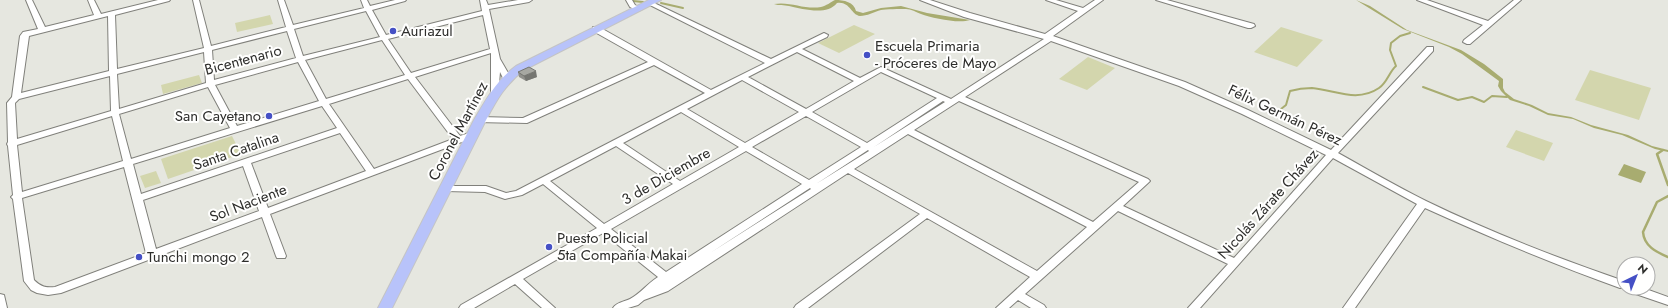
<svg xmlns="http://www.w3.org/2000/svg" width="1668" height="308" font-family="Jost,sans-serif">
	<rect width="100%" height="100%" fill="#e6e7e0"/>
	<!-- green -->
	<g fill="#d3d6ad">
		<polygon points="270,15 273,24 237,32 235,23"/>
		<polygon points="854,25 875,34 839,53 818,43"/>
		<polygon points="1281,27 1323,40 1297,67 1254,52"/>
		<polygon points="1088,57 1115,68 1087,90 1059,79"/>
		<polygon points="1590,70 1651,88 1639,120 1575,100"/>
		<polygon points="199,75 202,83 163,94 161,85"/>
		<polygon points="1516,130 1553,143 1544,161 1506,147"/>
		<polygon points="232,136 241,154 168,179 161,159"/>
		<polygon points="156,171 161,183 145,188 140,176"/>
	</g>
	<!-- water -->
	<g fill="#a8ac70">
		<path d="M835,0C844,0 854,2 856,11L863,13L881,8L901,6L927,13L970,20C959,24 932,18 921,14C916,12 911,9 906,9C900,9 885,9 881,10C874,12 867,16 860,16C851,15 850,1 837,3C827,16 803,9 789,6C784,5 779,6 774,4C790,1 805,10 821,7C826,6 831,2 835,0Z"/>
		<polygon points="1356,0 1370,6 1407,30 1461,50 1484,64 1503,79 1503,88 1505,92 1514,99 1532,105 1548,113 1571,117 1591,125 1628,135 1652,146 1668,150 1668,152 1655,149 1622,135 1594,128 1573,119 1548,115 1529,106 1510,100 1501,91 1498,86 1499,81 1462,54 1449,47 1403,29"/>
		<polygon points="1624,164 1646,172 1641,183 1618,175"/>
	</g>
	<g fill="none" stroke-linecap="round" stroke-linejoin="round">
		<!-- stream-far1 -->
		<g stroke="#a8ac70" stroke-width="2">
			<polyline points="633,1 643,2"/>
			<polyline points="661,3 683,8"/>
			<polyline points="1423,87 1458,100 1472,97 1484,102 1492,96 1507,97"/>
			<path d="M1276,113L1286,105L1290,91C1297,89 1304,88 1312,88C1335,90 1357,103 1379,88C1387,83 1389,72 1396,66L1390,50L1391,43L1400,36L1410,33"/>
		</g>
		<!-- stream -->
		<g stroke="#a8ac70" stroke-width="2.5">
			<polyline points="1663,150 1657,154 1668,185"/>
			<path d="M1668,196L1657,202L1643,232C1644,246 1656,252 1668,257"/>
		</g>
		<!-- minor casing -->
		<g stroke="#80807b" stroke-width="2">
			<g id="minor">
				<path d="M26,0H32L45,27L94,15L88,0H94L101,14L158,0H170L169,1L115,15L117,69L204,48L193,0H199L211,46L286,27L278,0H284L293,25L364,8L361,0H367L370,6L395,0H406L405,1L372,10L386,35L482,11L480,0H486L488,5L518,0H532L529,2L489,9L500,59L511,78L507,80H504L500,72L498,95H492L491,93V53L415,77L460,136L472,132L476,135L475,137L270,214L286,256L285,258H277L276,256L262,217L61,293L48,295L37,293L31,290L24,281L13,199L11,197L13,195L8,146L7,144L8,142L7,103L12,97L20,36L23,32L38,29ZM366,11L380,37L303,56L294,29ZM483,15L490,49L411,73L388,39ZM108,16L109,71L21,93L29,36ZM287,31L296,58L214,80L212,50ZM382,40L405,75L326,99L305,60ZM204,52L206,83L119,109L117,74ZM298,62L319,101L237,126L215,85ZM110,76L111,111L17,139L15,103L19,99ZM408,79L453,139L374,169L329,104ZM208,87L230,128L131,159L119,114ZM322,106L337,128L141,194L133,164ZM112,116L123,161L22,192L17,145ZM340,133L366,171L268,208L251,163ZM243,166L259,211L156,249L143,200ZM124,167L146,253L55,287C46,288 41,287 34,280L22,198Z"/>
				<polygon points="626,0 632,0 635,5 642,9 638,11 630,7"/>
				<path d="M920,0H930L970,13L1045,34L1078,11L1046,0H1056L1083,8L1095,0H1103L1053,36L1185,82L1248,110L1331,150L1427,47H1433V51L1338,153C1367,169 1396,186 1426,201C1490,232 1557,258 1624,281V288H1643L1668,297V305L1627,291L1626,288H1620C1553,264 1489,237 1425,208L1355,308H1343L1417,204L1333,158L1200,308H1188L1228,264L1118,211L1025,294L1044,305L1046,308H1031L1018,300L1009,308H996L1030,277L927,218L808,308H794L796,305L920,214L848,173L668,291L644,300L638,305L628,308H613C617,302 624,302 630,299C640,294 648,283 658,277L603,233L523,279L555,308H542L515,284L474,308H459L461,305L597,228L543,184L522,195L505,199L485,192L446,191L441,188L443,186H486L506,193L516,191L705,93L654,65L527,123L477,122L476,120L480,117L523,118L648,62L593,31V27H599L711,90L765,63L648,4V2H652L771,59L824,33L828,35L827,37L802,49L860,78L881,67L951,99L1044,39L964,17ZM1051,41L1179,86L1242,114L1326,155L1234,258L1123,206L1148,183L1150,181L1148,179L965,97ZM797,52L854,81L806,109L748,77ZM881,72L937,98L867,143L812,112ZM742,80L799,112L745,143L687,109ZM943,101L945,102L874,147ZM959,101L1139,182L1093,222L914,130ZM681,112L739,147L680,181L623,143ZM806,116L861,147L809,180L752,147ZM908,134L1087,227L1037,271L854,169ZM616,146L673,184L604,224L550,181ZM868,150L869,151L816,184ZM746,151L802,184L666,272L611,229ZM810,188L811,189L710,253Z"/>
				<polygon points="1156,0 1167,0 1254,24 1255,26 1251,28 1248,28"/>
				<polygon points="1417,0 1427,0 1488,21 1514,0 1521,0 1470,44 1467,44 1463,42 1464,40 1483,25"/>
				<polygon points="0,294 4,295 7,308 0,308"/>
			</g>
		</g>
		<!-- major casing -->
		<g stroke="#c4c4c4" stroke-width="2">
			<path id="major" d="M649,0H661L524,70C505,85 497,99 486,120L392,308H378L474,120C487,98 496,81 516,66Z"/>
		</g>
		<!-- minor -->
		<use href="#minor" fill="#fff" fill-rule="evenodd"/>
		<!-- major -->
		<use href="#major" fill="#b8c3fa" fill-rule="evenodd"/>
	</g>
	<!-- wall -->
	<polygon fill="#90908b" points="518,72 537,77 526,81 519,77"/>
	<!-- shaded-wall -->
	<polygon fill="#757671" points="536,71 537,77 526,81 524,76"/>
	<!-- building -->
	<polygon fill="#a7a8a2" stroke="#757671" points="529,67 536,71 524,76 518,72"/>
	<!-- markers -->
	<g fill="#4550c5" stroke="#fffffe" stroke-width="1.5">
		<circle cx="393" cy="31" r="4"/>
		<circle cx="867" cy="55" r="4"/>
		<circle cx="269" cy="116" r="4"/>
		<circle cx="549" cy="247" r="4"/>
		<circle cx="139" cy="257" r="4"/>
	</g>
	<g text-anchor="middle" stroke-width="4" stroke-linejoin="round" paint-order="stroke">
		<!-- poi labels -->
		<g font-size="15" fill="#2e2e2c" stroke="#fffffe" text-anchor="start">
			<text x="401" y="36">Auriazul</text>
			<text x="875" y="51">Escuela Primaria<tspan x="875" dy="17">- Próceres de Mayo</tspan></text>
			<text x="261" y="121" text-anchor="end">San Cayetano</text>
			<text x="557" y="243">Puesto Policial<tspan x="557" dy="17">5ta Compañía Makai</tspan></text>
			<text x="147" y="262">Tunchi mongo 2</text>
		</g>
		<!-- street labels -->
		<g font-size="15" fill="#2e2e2c" stroke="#fffffe">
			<text transform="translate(243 60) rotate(-15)" y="5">Bicentenario</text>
			<text transform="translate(1285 115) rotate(25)" y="5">Félix Germán Pérez</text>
			<text transform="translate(458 131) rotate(-62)" y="5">Coronel Martínez</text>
			<text transform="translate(236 151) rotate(-19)" y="5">Santa Catalina</text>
			<text transform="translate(666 176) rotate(-30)" y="5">3 de Diciembre</text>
			<text transform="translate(248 203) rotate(-21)" y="5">Sol Naciente</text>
			<text transform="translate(1268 204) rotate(-48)" y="5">Nicolás Zárate Chávez</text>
		</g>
	</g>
	<!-- north arrow -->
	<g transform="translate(1636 276) rotate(43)"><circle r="19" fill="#fffffe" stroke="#ababaa"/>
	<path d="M0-3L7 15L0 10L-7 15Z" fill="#4550c5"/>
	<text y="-6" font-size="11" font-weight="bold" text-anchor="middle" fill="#2e2e2c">N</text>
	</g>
</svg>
